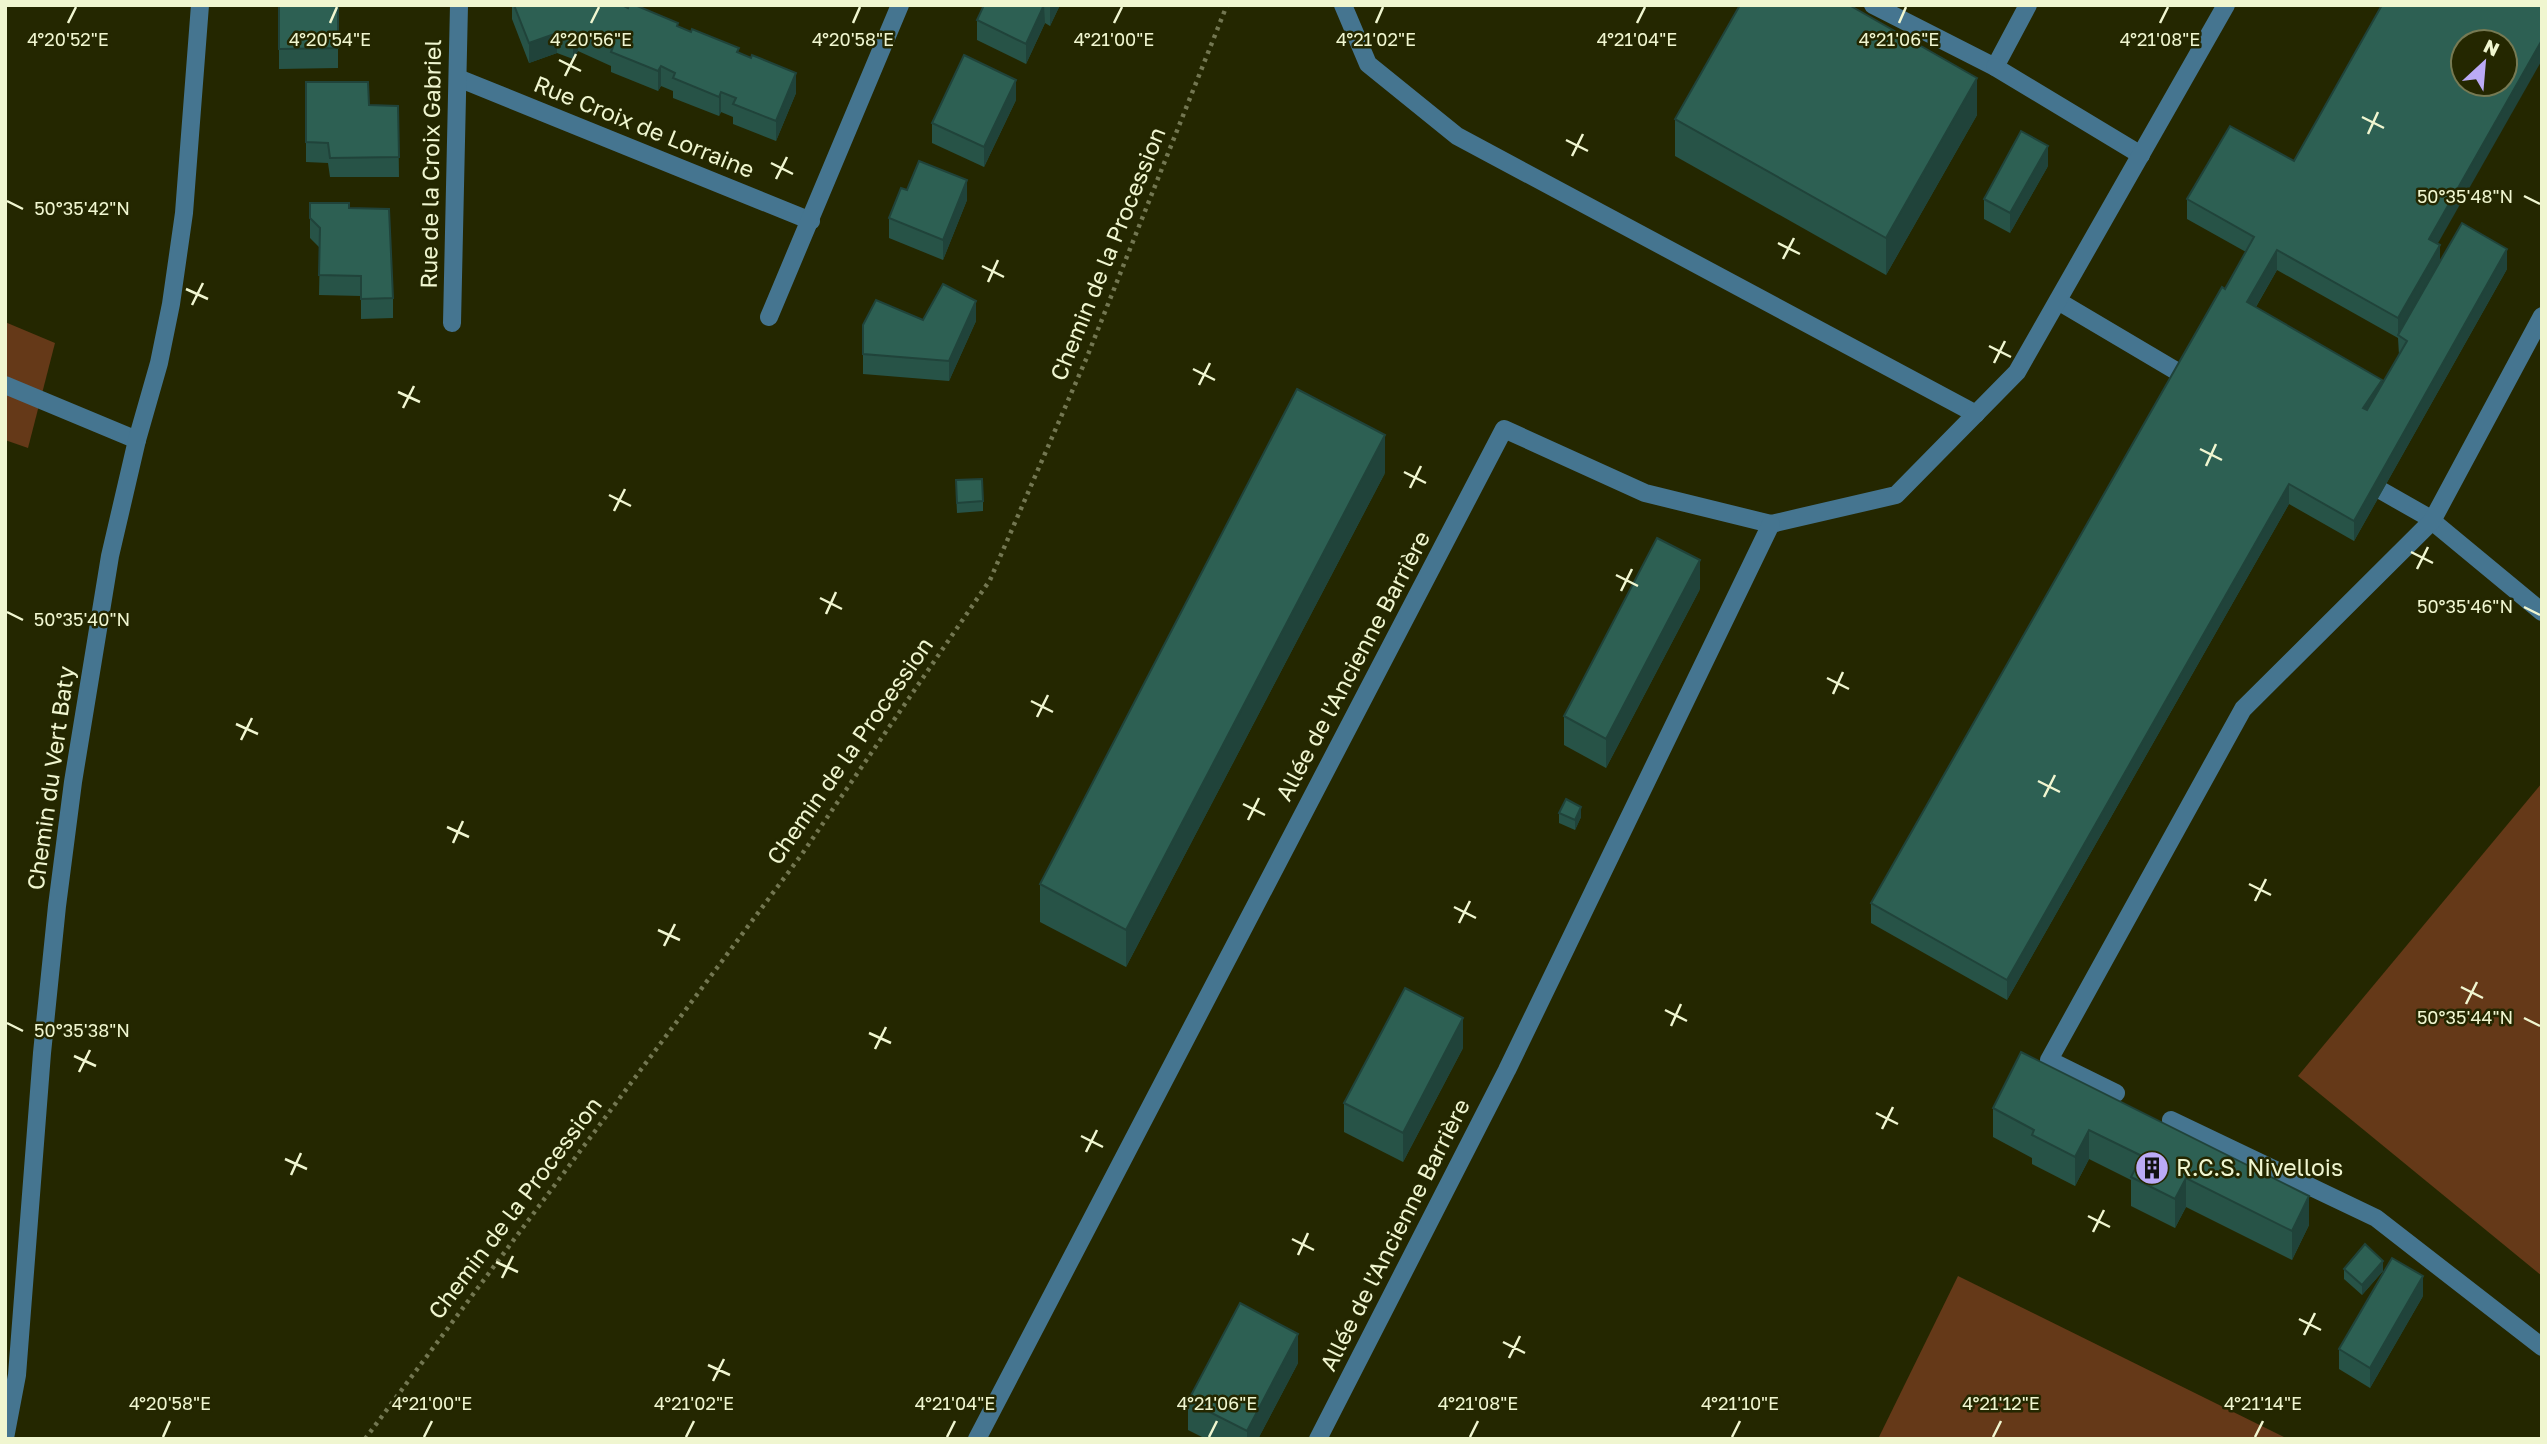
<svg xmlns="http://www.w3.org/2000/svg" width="2547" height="1444" font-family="'Golos Text',sans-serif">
	<rect width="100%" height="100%" fill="#242700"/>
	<!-- green -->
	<g fill="#653918">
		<polygon points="5,322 55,343 28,448 5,440"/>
		<polygon points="2542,783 2542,1276 2298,1076"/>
		<polygon points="1958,1276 2288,1439 1878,1439"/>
	</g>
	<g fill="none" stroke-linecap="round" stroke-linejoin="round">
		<!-- path -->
		<polyline stroke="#737751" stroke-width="4.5" stroke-dasharray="3.5 5" stroke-linecap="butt" points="365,1439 802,854 990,580 1087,357 1227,5"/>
		<!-- service -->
		<g stroke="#457590" stroke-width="18">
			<polyline points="1343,5 1368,64 1457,136 1976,414"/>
			<polyline points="1873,5 1995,67 2028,5"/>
			<polyline points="1995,67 2141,155"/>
			<polyline points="2058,301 2183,375"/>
			<polyline points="5,385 137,440"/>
			<polyline points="2382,491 2426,516 2542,612"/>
			<polyline points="2116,1093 2049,1060 2243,709 2432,521 2542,316"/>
			<polyline points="2171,1120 2376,1218 2542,1347"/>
			<polyline points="977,1439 1504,429 1645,493 1771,524 1896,495 2017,372 2226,5"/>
			<polyline points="1318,1439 1507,1070 1771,524"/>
		</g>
		<!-- minor -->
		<g stroke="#457590" stroke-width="18">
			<polyline points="458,78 811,221"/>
			<polyline points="769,317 900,5"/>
			<polyline points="452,323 459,5"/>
			<polyline points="5,1438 17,1375 42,1053 57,906 73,782 110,556 137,440 159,363 171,304 184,213 200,5"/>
		</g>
	</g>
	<!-- wall -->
	<g fill="#275347" fill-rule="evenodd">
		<polygon points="279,5 338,5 338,68 279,69"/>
		<polygon points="512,5 622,5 678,26 739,52 796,93 776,141 733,124 733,117 721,112 719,116 673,98 673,91 661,86 658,91 611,72 611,66 578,51 573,59 557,53 529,63 512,19"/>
		<polygon points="984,5 1060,5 1050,26 1045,23 1026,64 977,40 977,20"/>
		<polygon points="306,82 369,105 398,106 399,177 330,177 328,163 306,162"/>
		<polygon points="1016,100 984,167 932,143 932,123"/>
		<polygon points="1977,115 1886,275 1675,156 1675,119"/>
		<polygon points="2048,166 2010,233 1984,219 1984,199"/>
		<polygon points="907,190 967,200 943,260 889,238 889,218"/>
		<path d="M2187,199L2438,243L2440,262L2507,269L2354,541L2289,504L2007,1000L1871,923V903L2246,252L2187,219ZM2277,270L2398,338L2399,355L2382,385L2256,307Z"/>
		<polygon points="310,203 349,208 393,298 393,318 361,319 361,296 319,295 320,248 310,238"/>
		<polygon points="923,320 976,321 949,381 863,374 863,325"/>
		<polygon points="1385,473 1126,967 1040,922 1040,884"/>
		<polygon points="956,490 983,501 983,511 957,513"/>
		<polygon points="1700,589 1606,768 1564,745 1564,716"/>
		<polygon points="1559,813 1581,817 1575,830 1559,823"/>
		<polygon points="1463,1048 1403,1162 1344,1132 1344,1103"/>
		<polygon points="2021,1052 2309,1225 2292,1260 2186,1207 2175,1228 2131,1206 2131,1180 2089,1159 2075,1186 2032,1164 2032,1158 1993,1137 1993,1108"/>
		<polygon points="2344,1269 2383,1271 2362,1295 2344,1279"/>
		<polygon points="2423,1296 2370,1388 2339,1369 2339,1349"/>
		<polygon points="1298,1363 1258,1439 1206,1439 1188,1430 1188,1401"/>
	</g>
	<!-- shaded-wall -->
	<g fill="#20433a">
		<polygon points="1044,5 1045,23 1026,64 1026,44"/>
		<polygon points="1051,5 1060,5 1050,26 1050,6"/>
		<polygon points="578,32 578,51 573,59 573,39"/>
		<polygon points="557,33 557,53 529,63 529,43"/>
		<polygon points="2542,40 2542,60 2429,259 2429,239"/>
		<polygon points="661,66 661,86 658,91 658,71"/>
		<polygon points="796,73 796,93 776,141 776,121"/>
		<polygon points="1977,78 1977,115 1886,275 1886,238"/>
		<polygon points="1016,80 1016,100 984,167 984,147"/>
		<polygon points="721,92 721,112 719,116 719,97"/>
		<polygon points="2048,146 2048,166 2010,233 2010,213"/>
		<polygon points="967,180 967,200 943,260 943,240"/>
		<polygon points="2440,245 2440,265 2398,335 2398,338 2398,318"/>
		<polygon points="2507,249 2507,269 2354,541 2354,521"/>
		<polygon points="2277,250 2277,270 2247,322 2247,302"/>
		<polygon points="976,301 976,321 949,381 949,361"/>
		<polygon points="2382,380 2382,400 2363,428 2363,408"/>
		<polygon points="1385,435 1385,473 1126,967 1126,930"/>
		<polygon points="2289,484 2289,504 2007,1000 2007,980"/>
		<polygon points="1700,560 1700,589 1606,768 1606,739"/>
		<polygon points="1581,807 1581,817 1575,830 1575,820"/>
		<polygon points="1463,1018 1463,1048 1403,1162 1403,1133"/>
		<polygon points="2089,1130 2089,1159 2075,1186 2075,1157"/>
		<polygon points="2186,1178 2186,1207 2175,1228 2175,1199"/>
		<polygon points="2309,1196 2309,1225 2292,1260 2292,1231"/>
		<polygon points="2383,1261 2383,1271 2362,1295 2362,1285"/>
		<polygon points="2423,1276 2423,1296 2370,1388 2370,1368"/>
		<polygon points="1298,1334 1298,1363 1258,1439 1247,1439 1247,1431"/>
	</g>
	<!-- building -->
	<g fill="#2d6053" stroke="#20433a" stroke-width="2" fill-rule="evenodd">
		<polygon points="279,5 338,5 338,48 279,49"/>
		<polygon points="514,5 622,5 628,8 629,5 635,5 678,23 677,26 691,32 692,29 739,48 737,52 751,58 752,55 796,73 776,121 733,104 736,98 721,92 719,97 673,78 675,73 661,66 658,71 611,52 613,47 578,32 573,39 557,33 529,43"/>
		<polygon points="984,5 1044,5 1026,44 977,20"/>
		<polygon points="1740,5 1849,5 1977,78 1886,238 1675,119"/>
		<path d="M2382,5H2542V40L2429,239L2440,245L2398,318L2277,250L2247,302L2382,380L2363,408L2367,410L2407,341L2398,335L2462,223L2507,249L2354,521L2289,484L2007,980L1871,903L2222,287L2225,289L2254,237L2187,199L2230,126L2294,161ZM2463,42H2505V84H2463Z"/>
		<polygon points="964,55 1016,80 984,147 932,123"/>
		<polygon points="306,82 368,82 369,105 398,106 399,157 330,158 328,143 306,142"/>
		<polygon points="2021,131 2048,146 2010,213 1984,199"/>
		<polygon points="919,161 967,180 943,240 889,218 901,188 907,190"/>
		<polygon points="310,203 349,203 349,208 389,209 393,298 361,299 361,276 319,275 320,228 310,218"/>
		<polygon points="943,284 976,301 949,361 863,354 863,325 876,300 923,320"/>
		<polygon points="1297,389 1385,435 1126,930 1040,884"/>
		<polygon points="982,479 983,501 957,503 956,480"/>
		<polygon points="1657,538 1700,560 1606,739 1564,716"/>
		<polygon points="1566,799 1581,807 1575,820 1559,813"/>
		<polygon points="1405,988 1463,1018 1403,1133 1344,1103"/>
		<polygon points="2021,1052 2309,1196 2292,1231 2186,1178 2175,1199 2131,1177 2142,1156 2089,1130 2075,1157 2032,1135 2034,1130 1993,1108"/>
		<polygon points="2365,1244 2383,1261 2362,1285 2344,1269"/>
		<polygon points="2392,1258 2423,1276 2370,1368 2339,1349"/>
		<polygon points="1240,1303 1298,1334 1247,1431 1188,1401"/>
	</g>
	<!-- ticks -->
	<path fill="none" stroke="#f0f6d0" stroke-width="2.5" d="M68,23L76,7M330,23L337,7M591,23L599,7M853,23L860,7M1114,23L1122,7M1376,23L1383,7M1637,23L1645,7M1899,23L1906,7M2160,23L2168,7M559,60L581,71M565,76L576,54M2362,117L2384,128M2368,134L2378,112M1566,140L1588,151M1572,156L1583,134M771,163L793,174M776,179L787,157M2524,196L2540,204M7,201L23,209M1778,243L1800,254M1783,259L1794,238M982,266L1004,277M988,282L998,260M186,289L208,299M192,305L203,283M1989,346L2011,357M1994,363L2005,341M1193,369L1215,380M1199,385L1210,363M398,392L420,402M403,408L414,386M2200,449L2222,460M2206,466L2216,444M1404,472L1426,483M1410,488L1421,466M609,495L631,506M614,511L625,489M2411,552L2433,563M2417,569L2428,547M1616,575L1638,586M1621,591L1632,569M820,598L842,609M2524,607L2540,615M7,612L23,620M826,614L836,592M1827,678L1849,689M1833,694L1843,672M1031,701L1053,712M1037,717L1048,695M236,724L258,734M241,740L252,718M2038,781L2060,792M2044,797L2055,775M1243,804L1265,815M1248,820L1259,798M447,827L469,837M453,843L463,821M2249,884L2271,895M2255,901L2266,879M1454,907L1476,918M1459,923L1470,901M658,930L680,940M664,946L675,924M2461,987L2483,998M2466,1004L2477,982M1665,1010L1687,1021M2524,1018L2540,1026M7,1023L23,1031M1671,1026L1681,1004M869,1033L891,1043M875,1049L886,1027M74,1056L96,1066M79,1072L90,1050M1876,1113L1898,1124M1882,1129L1893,1107M1081,1136L1103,1147M1086,1152L1097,1130M285,1159L307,1169M291,1175L301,1153M2088,1216L2110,1227M2093,1232L2104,1210M1292,1239L1314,1250M1298,1255L1308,1233M496,1262L518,1272M502,1278L513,1256M2299,1319L2321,1330M2304,1335L2315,1313M1503,1342L1525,1353M1509,1358L1520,1336M708,1365L730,1375M713,1381L724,1359M163,1437L170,1421M424,1437L432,1421M686,1437L694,1421M947,1437L955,1421M1209,1437L1217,1421M1470,1437L1478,1421M1732,1437L1740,1421M1993,1437L2001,1421M2255,1437L2263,1421"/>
	<!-- icons -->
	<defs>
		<g id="building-disc" transform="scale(1.75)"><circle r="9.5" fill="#bbaaf6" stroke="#242700"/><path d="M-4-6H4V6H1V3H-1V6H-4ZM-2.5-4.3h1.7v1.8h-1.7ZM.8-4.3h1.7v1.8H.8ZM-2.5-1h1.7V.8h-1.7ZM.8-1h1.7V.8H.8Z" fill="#111"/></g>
	</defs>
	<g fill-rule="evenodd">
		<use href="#building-disc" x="2152" y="1168"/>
	</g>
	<g text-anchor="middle" stroke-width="5" stroke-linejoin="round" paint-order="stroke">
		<!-- street labels -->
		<g font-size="23" fill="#f0f6d0" stroke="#242700">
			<text transform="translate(644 127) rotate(22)" y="8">Rue Croix de Lorraine</text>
			<text transform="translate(431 164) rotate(-89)" y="8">Rue de la Croix Gabriel</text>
			<text transform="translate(1108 254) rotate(-68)" y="8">Chemin de la Procession</text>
			<text transform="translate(1353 666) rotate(-62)" y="8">Allée de l'Ancienne Barrière</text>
			<text transform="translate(850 751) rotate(-55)" y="8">Chemin de la Procession</text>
			<text transform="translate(51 778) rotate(-82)" y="8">Chemin du Vert Baty</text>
			<text transform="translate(515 1208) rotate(-53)" y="8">Chemin de la Procession</text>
			<text transform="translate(1395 1235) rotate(-63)" y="8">Allée de l'Ancienne Barrière</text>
		</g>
		<!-- poi labels -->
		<g font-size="23" fill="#f0f6d0" stroke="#242700" text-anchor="start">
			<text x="2176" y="1176">R.C.S. Nivellois</text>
		</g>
	</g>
	<g font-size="18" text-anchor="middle" fill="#f0f6d0" stroke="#242700" stroke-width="5" stroke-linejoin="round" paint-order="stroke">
		<text x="68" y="46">4°20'52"E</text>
		<text x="330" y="46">4°20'54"E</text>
		<text x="591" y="46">4°20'56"E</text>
		<text x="853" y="46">4°20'58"E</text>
		<text x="1114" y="46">4°21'00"E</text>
		<text x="1376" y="46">4°21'02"E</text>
		<text x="1637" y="46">4°21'04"E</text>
		<text x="1899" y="46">4°21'06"E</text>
		<text x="2160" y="46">4°21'08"E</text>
		<text x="2465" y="203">50°35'48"N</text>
		<text x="82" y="215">50°35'42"N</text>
		<text x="2465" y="613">50°35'46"N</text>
		<text x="82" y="626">50°35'40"N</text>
		<text x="2465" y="1024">50°35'44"N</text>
		<text x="82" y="1037">50°35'38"N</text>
		<text x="170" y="1410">4°20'58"E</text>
		<text x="432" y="1410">4°21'00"E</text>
		<text x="694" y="1410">4°21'02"E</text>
		<text x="955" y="1410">4°21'04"E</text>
		<text x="1217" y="1410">4°21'06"E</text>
		<text x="1478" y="1410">4°21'08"E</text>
		<text x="1740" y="1410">4°21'10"E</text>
		<text x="2001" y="1410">4°21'12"E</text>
		<text x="2263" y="1410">4°21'14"E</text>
	</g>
	<!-- border -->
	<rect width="2547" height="1444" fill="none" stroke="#f0f6d0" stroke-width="14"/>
	<!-- north arrow -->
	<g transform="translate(2484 63) rotate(26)"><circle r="33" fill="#242700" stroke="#767a53" stroke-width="2"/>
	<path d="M0-5L12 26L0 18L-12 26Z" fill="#bbaaf6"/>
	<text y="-10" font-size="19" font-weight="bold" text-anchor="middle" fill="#f0f6d0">N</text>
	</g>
</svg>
